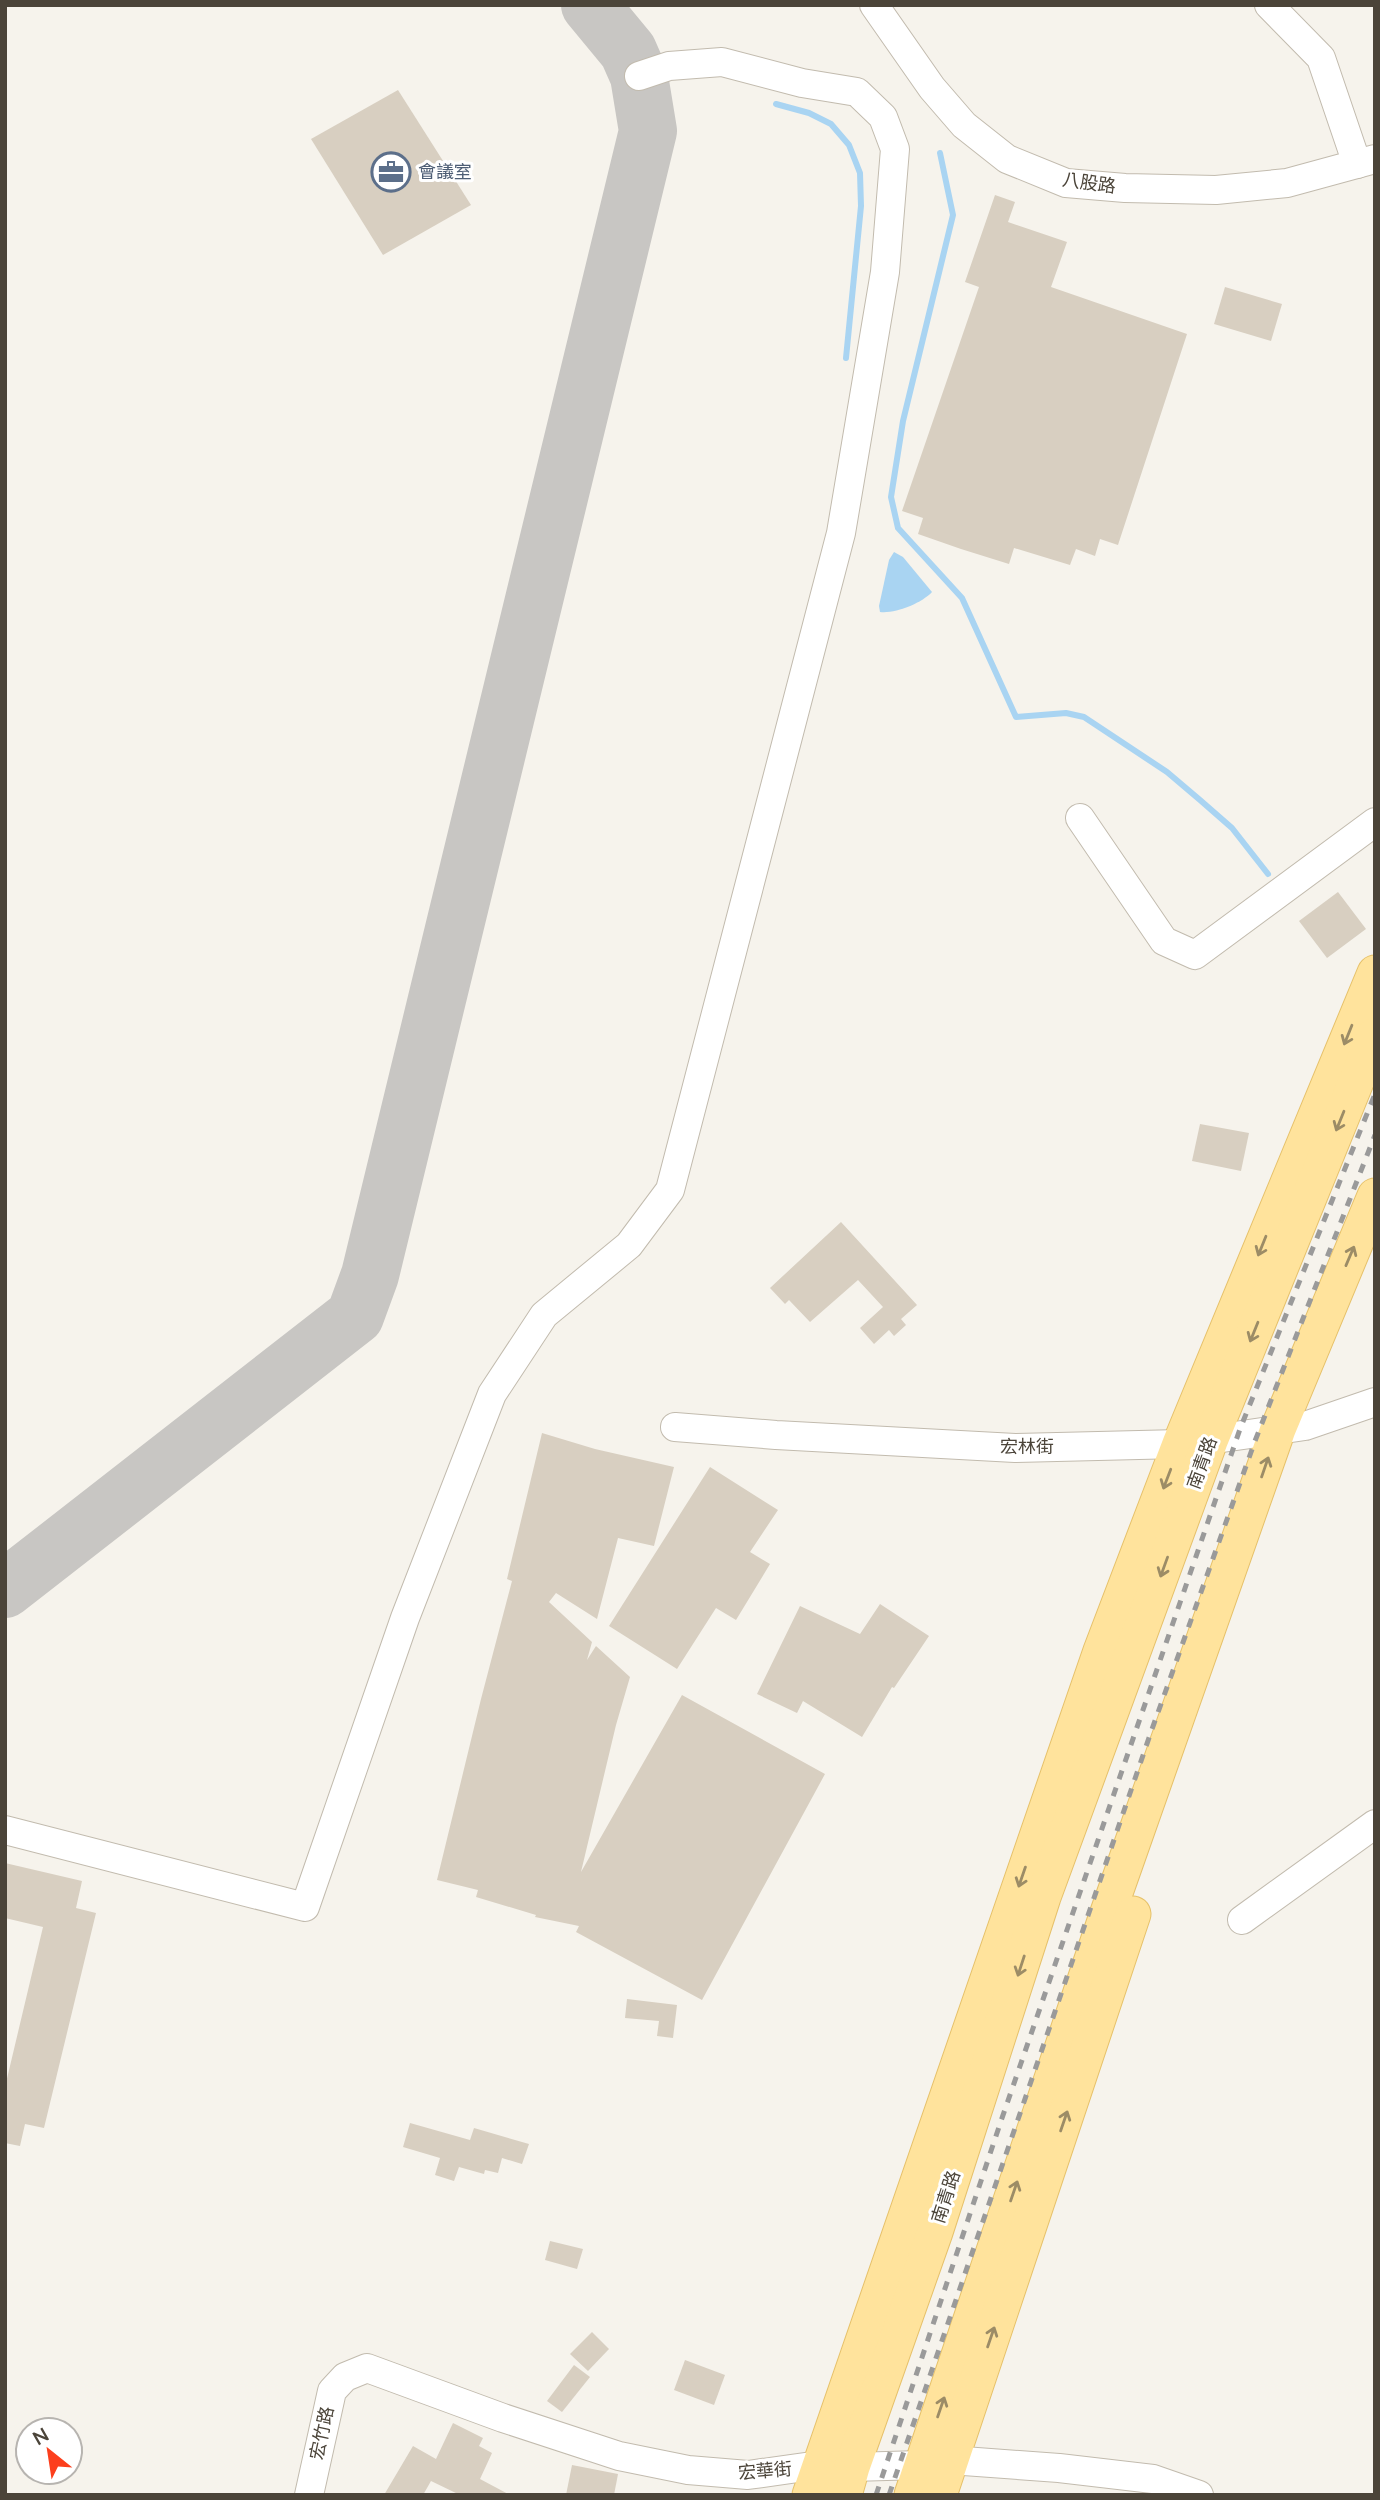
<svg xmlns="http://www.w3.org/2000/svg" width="1380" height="2500" font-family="Lato,'Noto Sans TC',sans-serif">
	<rect width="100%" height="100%" fill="#f6f3ec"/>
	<!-- water -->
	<path fill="#a9d4f2" d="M894,552L903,557L932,592C922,603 895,614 880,612L879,606L889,560Z"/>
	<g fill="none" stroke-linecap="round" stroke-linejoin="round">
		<!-- stream -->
		<g stroke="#a9d4f2" stroke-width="6">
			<polyline points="776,104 809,113 831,124 849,145 860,173 861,206 846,358"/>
			<polyline points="940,153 953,215 903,421 891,497 898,528 962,598 1016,717 1066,713 1084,717 1167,772 1200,800 1232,828 1268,874"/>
		</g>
		<!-- taxiway -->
		<polyline stroke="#c8c6c3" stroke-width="58" points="5,1589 355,1316 370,1275 648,131 639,76 628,51 590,5"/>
	</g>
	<!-- building -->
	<g fill="#d8cfc1">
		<polygon points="398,90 471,205 383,255 311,139"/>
		<polygon points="995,195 1015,202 1008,222 1067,242 1051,287 1187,334 1118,545 1100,539 1095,556 1076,549 1070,565 1014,548 1009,564 961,549 918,534 923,518 902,511 979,287 965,282"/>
		<polygon points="1225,287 1282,304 1271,341 1214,324"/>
		<polygon points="1338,892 1366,929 1327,958 1299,921"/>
		<polygon points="1200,1124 1249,1133 1241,1171 1192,1161"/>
		<polygon points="841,1222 917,1305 901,1319 906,1325 894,1336 889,1330 874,1344 860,1328 883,1307 858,1280 810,1322 789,1300 785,1304 770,1288"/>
		<polygon points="542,1433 595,1449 674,1467 654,1546 618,1538 597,1619 556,1593 549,1602 592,1642 587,1660 596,1646 630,1677 616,1725 581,1872 682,1695 825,1774 702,2000 576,1932 579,1926 535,1917 536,1915 476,1897 478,1890 437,1880 481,1699 512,1581 507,1579"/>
		<polygon points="710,1467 778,1510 750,1552 770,1564 736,1620 716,1608 677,1669 609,1626"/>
		<polygon points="880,1604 929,1636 894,1688 892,1687 862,1737 803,1701 797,1713 757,1694 800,1606 860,1634"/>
		<polygon points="5,1863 82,1881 76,1908 96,1913 44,2128 25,2124 20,2146 5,2143 5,2087 43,1927 5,1918"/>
		<polygon points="627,1999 677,2005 673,2038 657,2036 659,2021 625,2018"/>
		<polygon points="410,2123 470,2140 474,2128 529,2144 522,2164 502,2158 498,2173 485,2170 484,2174 459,2167 454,2181 435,2175 440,2158 403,2147"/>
		<polygon points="550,2241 583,2249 577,2269 545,2260"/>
		<polygon points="592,2332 609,2349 588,2371 570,2354"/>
		<polygon points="685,2360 725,2375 714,2405 674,2390"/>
		<polygon points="574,2365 590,2377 562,2412 547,2401"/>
		<polygon points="453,2423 483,2438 479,2446 492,2453 480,2479 510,2495 460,2495 431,2481 423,2495 384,2495 413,2446 436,2459"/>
		<polygon points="572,2465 618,2474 614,2495 566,2495"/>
	</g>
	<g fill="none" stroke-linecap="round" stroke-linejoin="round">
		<!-- minor casing -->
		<g stroke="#c2bbae" stroke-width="30">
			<g id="minor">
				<polyline points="874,5 932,88 964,125 1007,159 1066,183 1125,188 1216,190 1287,183 1375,159"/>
				<polyline points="1269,5 1321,58 1357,164"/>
				<polyline points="1080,818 1164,941 1195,955 1375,822"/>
				<polyline points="675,1427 776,1435 1015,1448 1180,1444 1305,1426 1375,1402"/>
				<polyline points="5,1830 305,1907 405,1618 492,1394 544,1315 629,1245 670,1190 841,533 885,272 895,149 883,117 857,92 802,83 722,62 669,66 639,76"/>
				<polyline points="1242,1920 1375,1824"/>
				<polyline points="309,2495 332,2391 345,2377 367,2368 503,2418 619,2456 688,2470 748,2475 819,2465 852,2467 921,2465 950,2460 1059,2468 1153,2479 1199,2495"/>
			</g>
		</g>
		<!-- major casing -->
		<g stroke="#e6c16a" stroke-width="37">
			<g id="major">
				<polyline points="810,2495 1101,1651 1180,1444 1375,973"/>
				<polyline points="844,2495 852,2467 935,2232 1043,1897 1210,1441 1375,1035"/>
				<polyline points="912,2495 1105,1921 1278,1429 1375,1196"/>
				<polyline points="939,2495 1133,1914"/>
			</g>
		</g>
		<!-- minor -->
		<use href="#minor" stroke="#fff" stroke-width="28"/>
		<!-- major -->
		<use href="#major" stroke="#ffe39c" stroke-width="35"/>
		<!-- rail -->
		<g stroke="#9a9a9a" stroke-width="5" stroke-dasharray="9 9" stroke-linecap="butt">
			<polyline points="876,2495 1001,2121 1240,1429 1375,1094"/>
			<polyline points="889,2495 1151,1732 1255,1441 1375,1135"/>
		</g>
	</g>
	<!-- one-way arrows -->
	<defs><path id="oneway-shaft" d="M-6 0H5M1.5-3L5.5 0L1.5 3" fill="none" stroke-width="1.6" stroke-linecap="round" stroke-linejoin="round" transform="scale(1.75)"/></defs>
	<g stroke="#9c8c66">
		<use href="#oneway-shaft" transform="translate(1348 1035) rotate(112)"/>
		<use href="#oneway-shaft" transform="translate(1340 1121) rotate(112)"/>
		<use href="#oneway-shaft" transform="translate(1262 1246) rotate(112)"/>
		<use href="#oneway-shaft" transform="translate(1350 1256) rotate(-67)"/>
		<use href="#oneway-shaft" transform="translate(1254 1332) rotate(112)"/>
		<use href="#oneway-shaft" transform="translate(1265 1467) rotate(-71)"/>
		<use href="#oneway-shaft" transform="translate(1167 1479) rotate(111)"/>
		<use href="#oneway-shaft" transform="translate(1164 1567) rotate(110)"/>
		<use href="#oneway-shaft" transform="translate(1022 1877) rotate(109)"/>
		<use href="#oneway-shaft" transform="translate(1021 1966) rotate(108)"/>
		<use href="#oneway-shaft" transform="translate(1064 2121) rotate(-71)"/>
		<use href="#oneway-shaft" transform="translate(1014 2191) rotate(-71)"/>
		<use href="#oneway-shaft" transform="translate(991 2337) rotate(-71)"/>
		<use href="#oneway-shaft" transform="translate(941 2407) rotate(-71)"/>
	</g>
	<!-- icons -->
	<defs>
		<g id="office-ring" transform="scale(2.0125)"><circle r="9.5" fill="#fff" stroke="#5c6f8a" stroke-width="1.5"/><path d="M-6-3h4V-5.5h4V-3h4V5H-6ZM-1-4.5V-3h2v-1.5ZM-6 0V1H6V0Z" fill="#5c6f8a"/></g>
	</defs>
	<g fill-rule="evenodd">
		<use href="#office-ring" x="391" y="172"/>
	</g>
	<g text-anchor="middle" stroke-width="6" stroke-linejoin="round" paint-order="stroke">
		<!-- service labels -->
		<g font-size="18" fill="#4e5e75" stroke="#fff" text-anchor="start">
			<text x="418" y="178">會議室</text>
		</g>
		<!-- street labels -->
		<g font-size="18" fill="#4b4439" stroke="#fff">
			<text transform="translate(1089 183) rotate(8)" y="6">八股路</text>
			<text x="1027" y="1453">宏林街</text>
			<text transform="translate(1202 1463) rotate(-70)" y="6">南青路</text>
			<text transform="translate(946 2197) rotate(-72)" y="6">南青路</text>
			<text transform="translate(322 2433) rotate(-78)" y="6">宏竹路</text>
			<text transform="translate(765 2471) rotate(-5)" y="6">宏華街</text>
		</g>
	</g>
	<!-- border -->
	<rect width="1380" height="2500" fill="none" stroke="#4b4439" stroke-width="14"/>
	<!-- north arrow -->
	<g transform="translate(49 2451) rotate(330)"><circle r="33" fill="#ffffff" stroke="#b7b4b0" stroke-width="2"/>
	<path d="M0-5L12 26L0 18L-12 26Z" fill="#fc3f1d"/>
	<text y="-10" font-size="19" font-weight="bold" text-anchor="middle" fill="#4b4439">N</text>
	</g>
</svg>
